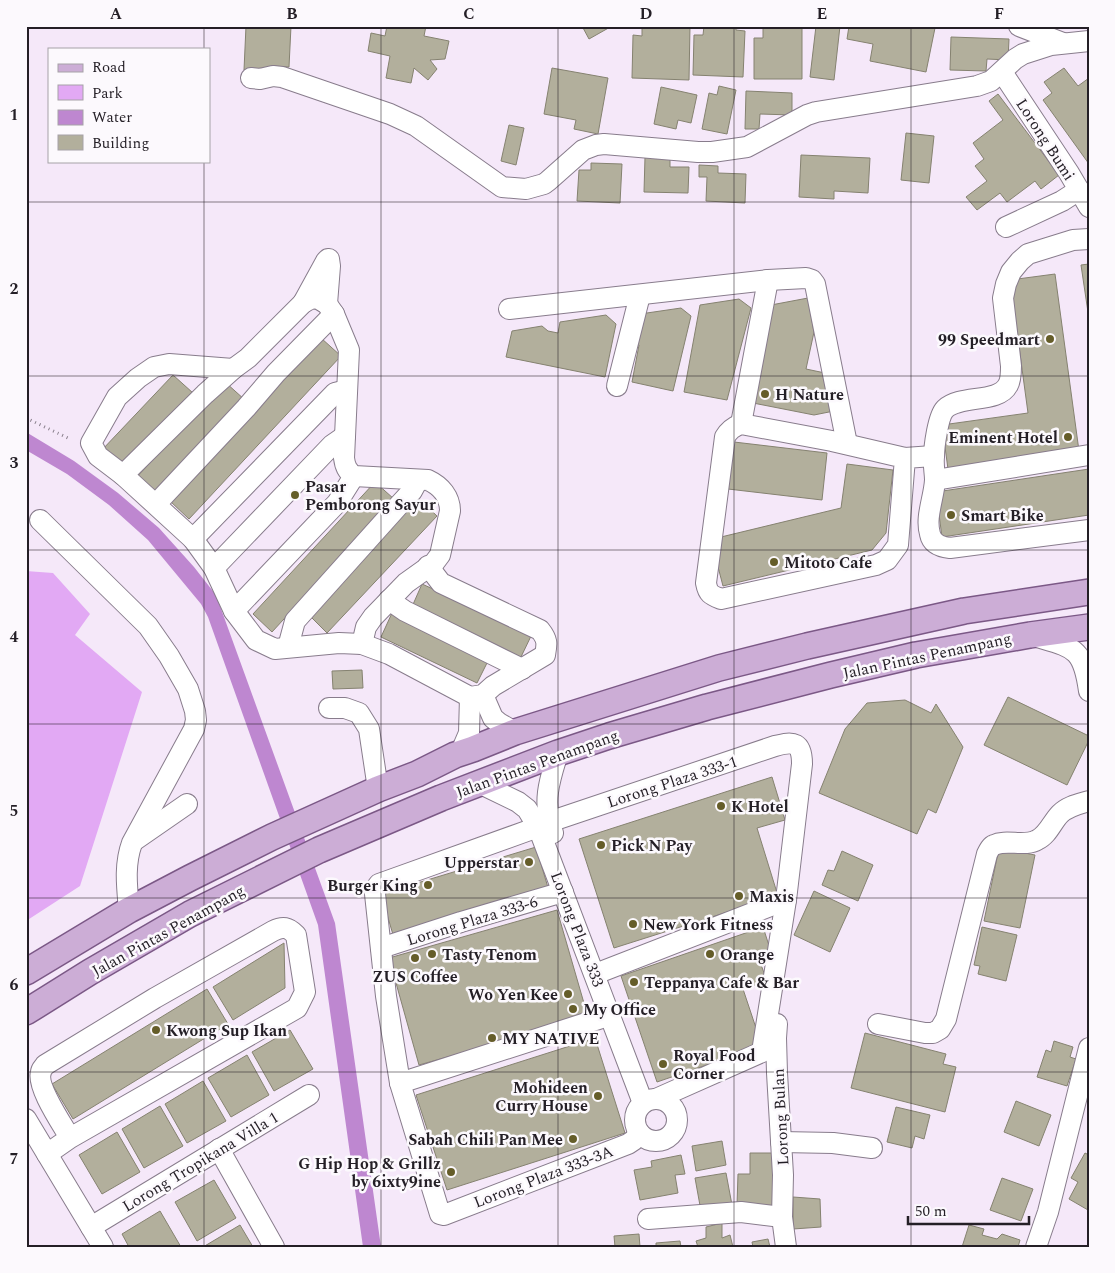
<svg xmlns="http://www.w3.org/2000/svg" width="1115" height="1273" font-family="Spectral,serif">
	<rect width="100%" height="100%" fill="#f5e8f9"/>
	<!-- green -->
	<polygon fill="#e2a9f4" points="26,571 53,573 90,614 75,635 142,692 80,886 26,921"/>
	<!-- water -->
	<polygon fill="#be87d0" points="26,432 74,461 118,493 159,528 194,567 216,595 335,923 381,1247 363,1247 318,925 208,617 201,604 148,540 109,505 67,474 26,450"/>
	<!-- building -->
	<g fill="#b2af9c" stroke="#858270">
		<polygon points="246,26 291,26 289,67 271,66 271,71 244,70"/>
		<polygon points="387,26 394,27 394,26 426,26 424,36 449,41 445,59 430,60 437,69 428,80 414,68 411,83 386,78 390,56 368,51 371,33 385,36"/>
		<polygon points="582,26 612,26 589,39"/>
		<polygon points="642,26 690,26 689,80 632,78 633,35 642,36"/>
		<polygon points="704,26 736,26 736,30 745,31 743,77 693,75 694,35 703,35"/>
		<polygon points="763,26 802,26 802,79 754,79 754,38 763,38"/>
		<polygon points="816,26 840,26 834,80 810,77"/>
		<polygon points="849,26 927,26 935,28 926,72 870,61 873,44 847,39"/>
		<polygon points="951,37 1009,39 1008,60 987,59 986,71 950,70"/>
		<polygon points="552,68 608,78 598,134 574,129 576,120 544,114"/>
		<polygon points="1064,68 1078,86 1089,78 1089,164 1043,100 1052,93 1044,82"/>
		<polygon points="719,86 736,90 727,134 702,129 709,93 717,95"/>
		<polygon points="661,87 697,95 691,123 678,120 676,129 654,124"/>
		<polygon points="746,91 792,93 792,115 760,114 759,129 745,129"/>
		<polygon points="998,94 1059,175 1041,189 1035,181 1007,202 1000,193 977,210 966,197 987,181 975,166 984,159 973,143 1003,120 989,101"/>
		<polygon points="509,125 524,128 516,165 501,161"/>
		<polygon points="906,133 934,136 929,183 901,180"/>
		<polygon points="801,155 870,158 868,193 834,191 834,199 799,197"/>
		<polygon points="645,157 670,158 670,167 689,167 688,193 644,192"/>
		<polygon points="591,163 622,164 620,203 577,201 579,170 591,170"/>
		<polygon points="699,165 718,166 718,173 746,174 745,203 706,201 707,177 699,177"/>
		<polygon points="1089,264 1089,319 1081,265"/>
		<polygon points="1055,274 1079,451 948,469 942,425 1028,413 1010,280"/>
		<polygon points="808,298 814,332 806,369 825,373 834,411 814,415 753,403 771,305"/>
		<polygon points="739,299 751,308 727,400 684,392 700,305"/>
		<polygon points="681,308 691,316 673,391 632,382 639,345 634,344 640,314"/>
		<polygon points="606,315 616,324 605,377 506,357 512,331 542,326 548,331 558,333 560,322"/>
		<polygon points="321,338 341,356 189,519 170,501"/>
		<polygon points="173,375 193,393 121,469 101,451"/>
		<polygon points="225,382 245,400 153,499 134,480"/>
		<polygon points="734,442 827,453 822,500 728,489"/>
		<polygon points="847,464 893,470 886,533 872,550 723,586 717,563 721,537 841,508"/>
		<polygon points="1089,469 1089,515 942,537 936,492"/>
		<polygon points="375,482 394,499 272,632 253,614"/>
		<polygon points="417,497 437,516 327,633 308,614"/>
		<polygon points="422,584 532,634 520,659 411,609"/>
		<polygon points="392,613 489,659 477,683 381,637"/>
		<polygon points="362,670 363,688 333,689 332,671"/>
		<polygon points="1008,697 1089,736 1089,740 1067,785 984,745"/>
		<polygon points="905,700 931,713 936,704 963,747 936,813 928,809 917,834 819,793 845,729 867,703"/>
		<polygon points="772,777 785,820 757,828 778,896 614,948 579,839"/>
		<polygon points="536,847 549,891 394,938 381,894"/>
		<polygon points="999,848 1035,855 1020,928 984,921"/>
		<polygon points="842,851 873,865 858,901 822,885 828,870 834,871"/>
		<polygon points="814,891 850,908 830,952 794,935"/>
		<polygon points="557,910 588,1017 419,1065 389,958"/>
		<polygon points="763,927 773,958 760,962 767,981 743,989 762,1046 657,1082 621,976"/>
		<polygon points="982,927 1017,935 1006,981 978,974 980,966 974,965"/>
		<polygon points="284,943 285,988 233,1020 213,987"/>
		<polygon points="207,989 228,1024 73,1119 52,1084"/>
		<polygon points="290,1030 313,1069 274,1091 252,1052"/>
		<polygon points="865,1033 946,1054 943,1064 956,1067 945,1112 851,1088"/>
		<polygon points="595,1038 625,1133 447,1190 416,1095"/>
		<polygon points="1054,1041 1073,1047 1070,1057 1076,1059 1067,1086 1037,1077 1046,1050 1051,1052"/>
		<polygon points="247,1055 269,1095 231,1117 208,1078"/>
		<polygon points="203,1081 226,1121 187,1143 165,1104"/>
		<polygon points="1016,1101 1051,1115 1039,1146 1004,1132"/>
		<polygon points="160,1106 183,1146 144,1168 122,1129"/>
		<polygon points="896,1107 930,1115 924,1139 915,1136 912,1148 887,1142"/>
		<polygon points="117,1132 140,1172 102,1194 79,1155"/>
		<polygon points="722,1141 726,1165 696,1171 692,1146"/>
		<polygon points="750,1153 779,1153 778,1206 737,1205 738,1174 750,1174"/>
		<polygon points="1085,1153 1089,1155 1088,1210 1069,1199 1078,1182 1071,1178"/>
		<polygon points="681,1155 685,1174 675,1175 678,1193 640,1200 634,1170 652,1167 651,1161"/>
		<polygon points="726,1173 732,1205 701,1211 695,1178"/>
		<polygon points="1002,1178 1033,1189 1021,1221 990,1210"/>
		<polygon points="214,1180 236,1218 197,1241 175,1202"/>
		<polygon points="793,1197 820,1199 821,1227 793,1229"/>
		<polygon points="160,1211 181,1247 129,1247 122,1234"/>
		<polygon points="722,1223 722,1238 730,1235 733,1247 698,1247 696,1241 706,1238 706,1227"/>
		<polygon points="240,1225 253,1247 203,1247"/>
		<polygon points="969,1225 984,1229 982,1235 997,1239 1002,1234 1020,1240 1018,1247 962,1247"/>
		<polygon points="639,1234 640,1247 615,1247 614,1236"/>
		<polygon points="768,1239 770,1247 753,1247 752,1242"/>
		<polygon points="680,1241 681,1247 656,1247 656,1243"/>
	</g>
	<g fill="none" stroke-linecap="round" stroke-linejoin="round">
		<!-- minor casing -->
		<g stroke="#887c8c" stroke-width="22">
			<g id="minor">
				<polyline points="1019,26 1063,43"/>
				<polyline points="1002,72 1069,173 1089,207"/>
				<polyline points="251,78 260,79 273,76 282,77 390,114 416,126 502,187 526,189 544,184 548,181 583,150 596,145 604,144 698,152 712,152 747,147 807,115 816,112 977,86 991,81 1015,59 1023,54 1051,45 1089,41"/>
				<polyline points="1006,227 1062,201 1079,190"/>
				<path d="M1089,239L1073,240L1028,254L1020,261L1011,272L1006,284L1003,298L1011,366C1011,372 1011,380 1008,385C998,404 961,394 945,409C938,416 934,447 934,457C933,465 935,473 935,480C934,498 925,517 930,534C932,544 941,547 950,548L1089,530"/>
				<polyline points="303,303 326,261 328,259 329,259 330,266 327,304"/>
				<polyline points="509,309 768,280 806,278 812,280 815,284 847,444"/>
				<path d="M233,369L169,364L154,367L138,378L117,397L91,443L98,456L123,475L193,539L214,568L234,611L256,640L275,649L339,643L362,644L389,654L470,697L483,695L493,686L545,655C547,644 548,640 540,630L441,583L428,566"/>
				<polyline points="617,386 640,295"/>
				<polyline points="741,424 768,280"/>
				<path d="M905,458L898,545L887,560L876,565L721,599C711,595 708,594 706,583L725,437C729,430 733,427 741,424L832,441L905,458L933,456"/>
				<path d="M123,475L205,394L233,369L248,358L303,303L310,299L317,298L327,304L334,314L349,350L344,458C345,466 347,471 354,476L428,480C441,486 450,497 450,511L440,555L434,563L406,583L373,617L366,627L362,644"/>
				<polyline points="935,480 1089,455"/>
				<polyline points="156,504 246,408 276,373 334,314"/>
				<path d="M40,520L148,626L169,656L188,689L195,711L196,720L194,729L132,843C124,865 127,887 129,910"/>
				<polyline points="193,539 335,393 347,390"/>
				<polyline points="214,568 332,445 345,436"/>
				<polyline points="389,600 405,611 522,669"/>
				<polyline points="234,611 337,503 354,476"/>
				<path d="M1034,636C1074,648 1083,647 1089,691"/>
				<polyline points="288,647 295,621 400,504 412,491 418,480"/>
				<polyline points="483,695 493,718 499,723 515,732"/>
				<polyline points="329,708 345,708 359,713 369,729 378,789"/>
				<polyline points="460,754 469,733 470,697"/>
				<polyline points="479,783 518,802 527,809 538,827 643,1103"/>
				<path d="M549,822L775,746C794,741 802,742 802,764L786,900L762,1052L656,1099"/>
				<polyline points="538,827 379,884 376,888 375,894 386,996 400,1083 440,1214 444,1215 628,1144 634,1140 639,1133"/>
				<path d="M553,833C542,803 549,781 558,753"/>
				<polyline points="135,840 187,804"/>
				<polyline points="381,948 461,922 563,892"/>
				<polyline points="603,971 786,900"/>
				<polyline points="777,1024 776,1038 777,1073 783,1175 782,1217 786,1247"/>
				<path d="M878,1024L925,1033H933L940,1029L946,1019L987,854C989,850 991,846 994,845C1006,839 1025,847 1037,840C1048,835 1052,822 1060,814C1068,806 1079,804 1089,801"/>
				<polyline points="400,1083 611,1015"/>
				<circle cx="656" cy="1120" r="21"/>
				<polyline points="26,1119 103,1247"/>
				<polyline points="781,1142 833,1143 872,1148"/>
				<polyline points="219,1149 274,1247"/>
				<path d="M47,1154L70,1138L297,1008L305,992L296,935C288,927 283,926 273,931L155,998L45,1065C44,1067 41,1069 41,1072C36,1086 62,1124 70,1138"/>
				<polyline points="648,1219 741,1212 782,1217"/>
				<polyline points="91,1227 309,1095"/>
				<polyline points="1036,1247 1048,1212 1089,1048"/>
			</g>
		</g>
		<!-- major casing -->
		<g stroke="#7b5886" stroke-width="28">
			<g id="major">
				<polyline points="26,972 129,910 190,878 272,837 378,789 417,774 455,755 473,749 515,732 719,668 807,646 964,611 1089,592"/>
				<polyline points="26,1012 90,972 190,914 319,850 441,798 558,753 609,736 707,707 831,675 916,655 1030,635 1089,627"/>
			</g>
		</g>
		<!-- path -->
		<polyline stroke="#8a818d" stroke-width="3" stroke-dasharray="1 4" stroke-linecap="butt" points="26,418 68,438"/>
		<!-- minor -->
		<use href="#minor" stroke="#fff" stroke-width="20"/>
		<!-- major -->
		<use href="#major" stroke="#ccadd6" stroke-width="25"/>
	</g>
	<!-- grid -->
	<path fill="none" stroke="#241f26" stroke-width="1" stroke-opacity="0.55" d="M204,26V49M381,26V1247M558,26V1247M734,26V1247M911,26V1247M204,161V1247M26,202H1089M26,376H1089M26,550H1089M26,724H1089M26,898H1089M26,1072H1089"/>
	<!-- markers -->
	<g fill="#655d29" stroke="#fcf9fd" stroke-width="2">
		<circle cx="1050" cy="339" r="5"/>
		<circle cx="765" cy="394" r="5"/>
		<circle cx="1068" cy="437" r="5"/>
		<circle cx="295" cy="495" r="5"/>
		<circle cx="951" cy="515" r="5"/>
		<circle cx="774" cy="562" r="5"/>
		<circle cx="721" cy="806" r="5"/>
		<circle cx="601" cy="845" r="5"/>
		<circle cx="529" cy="862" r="5"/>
		<circle cx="428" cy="885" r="5"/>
		<circle cx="739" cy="896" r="5"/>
		<circle cx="633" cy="924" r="5"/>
		<circle cx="432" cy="954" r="5"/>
		<circle cx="710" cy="954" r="5"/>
		<circle cx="415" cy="958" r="5"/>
		<circle cx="634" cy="982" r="5"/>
		<circle cx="568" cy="994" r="5"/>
		<circle cx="573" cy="1009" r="5"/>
		<circle cx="156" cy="1030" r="5"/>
		<circle cx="492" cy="1038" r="5"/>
		<circle cx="663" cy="1064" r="5"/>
		<circle cx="598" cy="1096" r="5"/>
		<circle cx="573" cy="1139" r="5"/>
		<circle cx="451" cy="1172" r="5"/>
	</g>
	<g text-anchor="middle" stroke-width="5" stroke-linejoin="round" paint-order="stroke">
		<!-- street labels -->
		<g font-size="16" fill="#241f26" stroke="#fcf9fd">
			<text transform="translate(1046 139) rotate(57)" y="6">Lorong Bumi</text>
			<text transform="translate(927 655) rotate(-12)" y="6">Jalan Pintas Penampang</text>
			<text transform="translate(537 763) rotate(-20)" y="6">Jalan Pintas Penampang</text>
			<text transform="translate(672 781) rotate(-18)" y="6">Lorong Plaza 333-1</text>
			<text transform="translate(472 920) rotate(-17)" y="6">Lorong Plaza 333-6</text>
			<text transform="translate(578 929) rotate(69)" y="6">Lorong Plaza 333</text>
			<text transform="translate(168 930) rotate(-29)" y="6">Jalan Pintas Penampang</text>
			<text transform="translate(780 1117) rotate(-93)" y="6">Lorong Bulan</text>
			<text transform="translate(200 1161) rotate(-31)" y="6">Lorong Tropikana Villa 1</text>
			<text transform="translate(543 1176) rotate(-21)" y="6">Lorong Plaza 333-3A</text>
		</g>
		<!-- poi labels -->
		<g font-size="16" font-weight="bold" fill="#241f26" stroke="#fcf9fd" text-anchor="start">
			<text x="1040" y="345" text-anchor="end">99 Speedmart</text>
			<text x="775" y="400">H Nature</text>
			<text x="1058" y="443" text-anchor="end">Eminent Hotel</text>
			<text x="305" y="492">Pasar<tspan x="305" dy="18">Pemborong Sayur</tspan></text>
			<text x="961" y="521">Smart Bike</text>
			<text x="784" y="568">Mitoto Cafe</text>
			<text x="731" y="812">K Hotel</text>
			<text x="611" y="851">Pick N Pay</text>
			<text x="519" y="868" text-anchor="end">Upperstar</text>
			<text x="418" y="891" text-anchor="end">Burger King</text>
			<text x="749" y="902">Maxis</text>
			<text x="643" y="930">New York Fitness</text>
			<text x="442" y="960">Tasty Tenom</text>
			<text x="720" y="960">Orange</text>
			<text x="415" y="982" text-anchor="middle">ZUS Coffee</text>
			<text x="644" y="988">Teppanya Cafe &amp; Bar</text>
			<text x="558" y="1000" text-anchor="end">Wo Yen Kee</text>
			<text x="583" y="1015">My Office</text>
			<text x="166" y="1036">Kwong Sup Ikan</text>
			<text x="502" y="1044">MY NATIVE</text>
			<text x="673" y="1061">Royal Food<tspan x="673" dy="18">Corner</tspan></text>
			<text x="588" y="1093" text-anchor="end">Mohideen<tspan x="588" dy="18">Curry House</tspan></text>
			<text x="563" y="1145" text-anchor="end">Sabah Chili Pan Mee</text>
			<text x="441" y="1169" text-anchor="end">G Hip Hop &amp; Grillz<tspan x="441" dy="18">by 6ixty9ine</tspan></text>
		</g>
	</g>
	<!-- border -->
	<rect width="1115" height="1273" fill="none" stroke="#fcf9fd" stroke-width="55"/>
	<!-- legend -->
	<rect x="48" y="48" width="162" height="115" fill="#fcf9fd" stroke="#a6a2a7"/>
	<rect x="58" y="64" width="25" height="8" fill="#ccadd6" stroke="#a6a2a7"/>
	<text x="92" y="72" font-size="15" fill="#241f26">Road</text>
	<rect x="58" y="85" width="25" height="15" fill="#e2a9f4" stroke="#a6a2a7"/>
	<text x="92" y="98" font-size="15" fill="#241f26">Park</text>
	<rect x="58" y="110" width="25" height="15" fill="#be87d0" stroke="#a6a2a7"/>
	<text x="92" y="122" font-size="15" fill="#241f26">Water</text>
	<rect x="58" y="135" width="25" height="15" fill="#b2af9c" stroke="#a6a2a7"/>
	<text x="92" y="148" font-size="15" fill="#241f26">Building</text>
	<!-- scale -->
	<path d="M908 1216v8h121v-8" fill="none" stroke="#241f26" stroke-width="2.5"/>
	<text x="915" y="1216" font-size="15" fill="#241f26" stroke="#fcf9fd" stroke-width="4" paint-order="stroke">50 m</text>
	<rect x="28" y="28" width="1060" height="1218" fill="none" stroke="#241f26" stroke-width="2"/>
	<g font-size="16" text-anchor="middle" font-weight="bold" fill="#241f26">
		<text x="116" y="19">A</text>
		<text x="292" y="19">B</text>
		<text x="469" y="19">C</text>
		<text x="646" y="19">D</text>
		<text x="822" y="19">E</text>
		<text x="999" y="19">F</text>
		<text x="14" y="120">1</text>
		<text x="14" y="294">2</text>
		<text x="14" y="468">3</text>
		<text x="14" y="642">4</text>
		<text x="14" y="816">5</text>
		<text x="14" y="990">6</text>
		<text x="14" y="1164">7</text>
	</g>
</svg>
